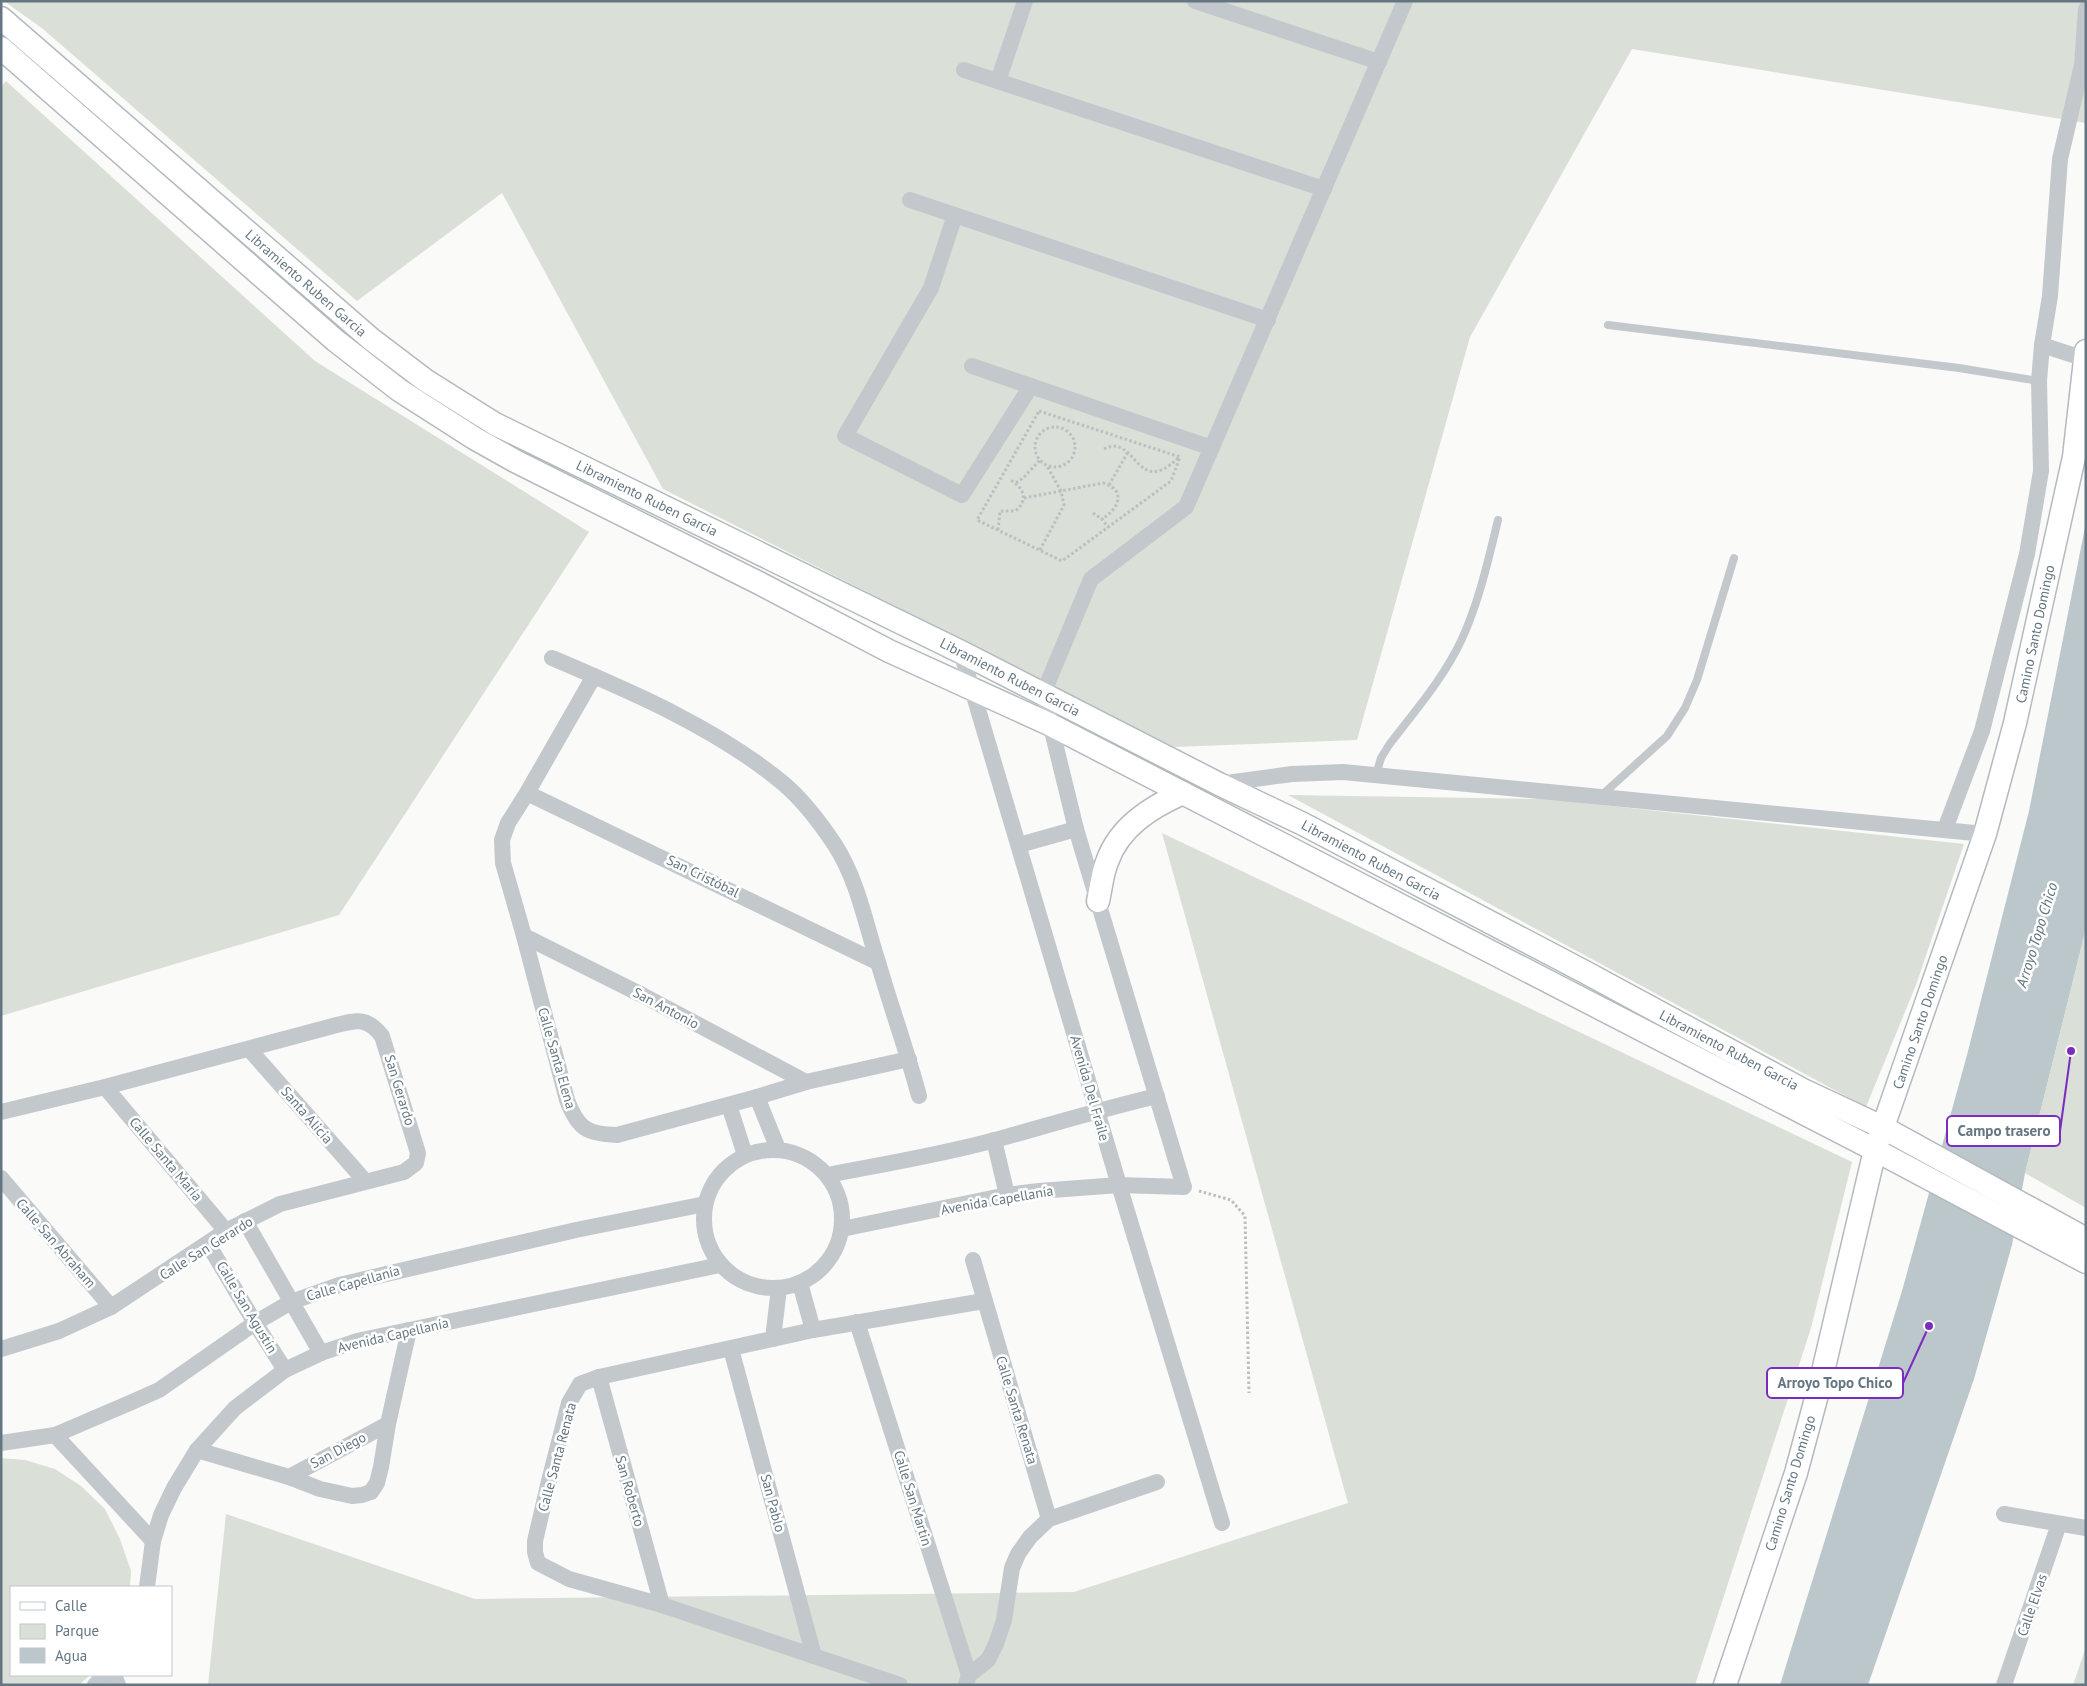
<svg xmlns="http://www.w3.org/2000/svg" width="2087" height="1686" font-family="'PT Sans',sans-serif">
	<rect width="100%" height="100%" fill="#fafaf8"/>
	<!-- green -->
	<g fill="#dadfd7">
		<polygon points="4,1 2086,1 2086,123 1632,49 1470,337 1357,740 1174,747 663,489 502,193 357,301 43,29"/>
		<polygon points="6,81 315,361 589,532 339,915 1,1016 1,87"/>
		<polygon points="1288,795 1546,799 1964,844 1916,985 1866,1107"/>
		<polygon points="1162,833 1852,1162 1811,1328 1695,1685 208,1685 226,1514 475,1599 1074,1592 1348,1503"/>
		<polygon points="2086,928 2086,1208 2025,1173"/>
		<polygon points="1,1458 25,1460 55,1469 81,1486 105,1509 120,1539 131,1571 130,1587 11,1587 11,1675 90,1675 79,1685 1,1685"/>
		<polygon points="2086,1647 2086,1685 2073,1685"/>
	</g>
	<!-- water -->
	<polygon fill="#bbc7cb" points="2086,522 2086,928 2025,1173 2012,1245 1974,1379 1868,1685 1780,1685 1902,1291 1967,1055 2029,811"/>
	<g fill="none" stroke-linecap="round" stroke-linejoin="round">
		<!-- secondary casing -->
		<g stroke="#b3babf" stroke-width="25">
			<g id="secondary">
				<polyline points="1,18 371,339 425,380 495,424 961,652 1219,784 1303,824 1583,971 1803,1090 1882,1127 2086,1239"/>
				<polyline points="1,48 336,341 399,390 474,438 515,461 759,583 889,651 1049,724 1875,1150 2086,1262"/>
				<path d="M1098,901C1101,888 1102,874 1107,862C1119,827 1151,807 1183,793"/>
				<polyline points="1725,1685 1796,1473 1821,1380 1875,1150 1985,834 2015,723 2074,457 2086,351"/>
			</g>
		</g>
		<!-- path -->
		<g stroke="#bbbfc2" stroke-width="3" stroke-dasharray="2.5 2.5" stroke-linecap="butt">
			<polygon points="1039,411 1180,457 1171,481 1062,561 977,520"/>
			<circle cx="1055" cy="447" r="20"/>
			<path d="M1104,449C1136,432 1136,499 1178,458"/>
			<polyline points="1016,483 1023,478 1040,460"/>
			<polyline points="1109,485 1128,452"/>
			<path d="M1024,498L1103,483C1127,490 1119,509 1102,519"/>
			<polyline points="1093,513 1102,519 1108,527"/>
			<path d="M998,530L1000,511H1015C1029,501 1024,487 1010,480"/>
			<polyline points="1040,550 1064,505 1061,491 1047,466"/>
			<polyline points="1199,1191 1231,1200 1245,1216 1249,1393"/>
		</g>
		<!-- lane -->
		<g stroke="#c3c8cc" stroke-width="8">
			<polyline points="1608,325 1959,368 2039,381"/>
			<path d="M1376,775L1381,758L1389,745C1414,712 1443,679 1461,641C1479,602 1488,561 1498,520"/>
			<polyline points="1602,795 1667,736 1685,708 1697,680 1734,558"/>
		</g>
		<!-- street -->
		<g stroke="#c3c8cc" stroke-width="16">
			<polyline points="1195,1 1379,62"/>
			<polyline points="964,70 1324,189"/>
			<polyline points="998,81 1025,1"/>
			<polyline points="910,200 1268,320"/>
			<polyline points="955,215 931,288 845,436 962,495 1031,386"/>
			<polyline points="2042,345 2085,359"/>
			<polyline points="972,366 1212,448"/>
			<polyline points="961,652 1119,1185 1222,1523"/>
			<path d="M552,658C632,692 717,728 784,784C804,801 821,824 835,845C858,881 865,922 878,962C891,1007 907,1051 919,1096"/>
			<path d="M594,676L527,793L508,823L502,840L503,863L524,936L567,1100C578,1129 587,1134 617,1135L757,1097L806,1082L909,1059"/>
			<polyline points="1219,784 1292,774 1343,772 1985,834"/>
			<polyline points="527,793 877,962"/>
			<polyline points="1945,829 1982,731 2027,554 2041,471 2039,381 2042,345 2050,296 2060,159 2082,65 2086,9"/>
			<polyline points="1019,845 1076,829"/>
			<polyline points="524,936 644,996 806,1082"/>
			<polyline points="249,1049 365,1181"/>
			<polyline points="105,1087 226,1231"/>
			<polyline points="757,1097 778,1149"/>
			<polyline points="729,1105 745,1155"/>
			<path d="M1,1112L105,1087L333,1026C356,1020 366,1016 382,1036L418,1153L416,1163L404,1172L280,1204L226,1231L111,1307L59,1331L1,1349"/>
			<polyline points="994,1140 1007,1195"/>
			<circle cx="773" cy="1219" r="69"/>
			<path d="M828,1175C884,1164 940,1155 995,1140C1049,1125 1102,1109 1157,1096"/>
			<polyline points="1,1178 111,1307"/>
			<polyline points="245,1221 321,1353"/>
			<polyline points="842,1229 1007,1195 1039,1191 1119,1185 1184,1187 1076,829 1043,694 1091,579 1186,507 1405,1"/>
			<polyline points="208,1244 255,1323 285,1370"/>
			<polyline points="973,1260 1049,1519"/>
			<polyline points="800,1283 813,1330"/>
			<polyline points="857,1322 969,1675"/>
			<polyline points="773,1339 779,1288"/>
			<polyline points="731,1349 814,1656"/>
			<polyline points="599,1377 662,1605"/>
			<polyline points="55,1435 153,1541"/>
			<polyline points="1,1443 55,1435 132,1402 159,1390 255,1323 291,1302 339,1285 576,1230 705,1204"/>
			<polyline points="197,1450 289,1477 320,1489 352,1496 362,1495 371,1492 377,1483 381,1467 388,1424 409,1330"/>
			<polyline points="289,1477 388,1424"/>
			<polyline points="2004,1514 2086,1528"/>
			<polyline points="147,1587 153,1541 161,1515 174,1488 197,1450 235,1408 285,1370 321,1353 357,1341 720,1265"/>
			<polyline points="114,1675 118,1685"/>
			<polyline points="966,1684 969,1675 988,1660 996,1644 1004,1620 1012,1568 1018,1554 1030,1537 1049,1519 1157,1482"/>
			<polyline points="95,1685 106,1675"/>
			<polyline points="900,1685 662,1605 569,1579 538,1563 535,1552 535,1541 549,1481 569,1403 580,1384 599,1377 813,1330 984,1301"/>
			<polyline points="2004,1685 2059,1524"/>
		</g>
		<!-- secondary -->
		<use href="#secondary" stroke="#fff" stroke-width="22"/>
	</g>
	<g text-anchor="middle" stroke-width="5" stroke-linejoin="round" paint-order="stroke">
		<!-- street labels -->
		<g font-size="14" fill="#657683" stroke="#fff">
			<text transform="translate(306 283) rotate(41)" y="5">Libramiento Ruben Garcia</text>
			<text transform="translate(647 498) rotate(26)" y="5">Libramiento Ruben Garcia</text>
			<text transform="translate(2035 634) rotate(-78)" y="5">Camino Santo Domingo</text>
			<text transform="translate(1010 677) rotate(27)" y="5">Libramiento Ruben Garcia</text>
			<text transform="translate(1371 860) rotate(28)" y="5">Libramiento Ruben Garcia</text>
			<text transform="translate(703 876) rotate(26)" y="5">San Cristóbal</text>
			<text transform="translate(666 1008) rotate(28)" y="5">San Antonio</text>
			<text transform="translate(1920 1022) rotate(-71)" y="5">Camino Santo Domingo</text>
			<text transform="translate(1729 1050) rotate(28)" y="5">Libramiento Ruben Garcia</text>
			<text transform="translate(557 1058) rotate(74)" y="5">Calle Santa Elena</text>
			<text transform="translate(1090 1088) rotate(74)" y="5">Avenida Del Fraile</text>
			<text transform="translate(400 1090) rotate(73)" y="5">San Gerardo</text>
			<text transform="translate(307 1115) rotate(49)" y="5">Santa Alicia</text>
			<text transform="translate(166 1159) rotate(50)" y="5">Calle Santa María</text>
			<text transform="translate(997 1200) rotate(-10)" y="5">Avenida Capellanía</text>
			<text transform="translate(56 1243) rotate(49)" y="5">Calle San Abraham</text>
			<text transform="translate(206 1248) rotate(-32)" y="5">Calle San Gerardo</text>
			<text transform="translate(353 1283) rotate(-16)" y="5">Calle Capellanía</text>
			<text transform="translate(247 1307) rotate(59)" y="5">Calle San Agustín</text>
			<text transform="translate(393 1335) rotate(-13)" y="5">Avenida Capellanía</text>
			<text transform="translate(1017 1410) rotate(73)" y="5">Calle Santa Renata</text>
			<text transform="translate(338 1450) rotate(-28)" y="5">San Diego</text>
			<text transform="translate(557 1457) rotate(-75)" y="5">Calle Santa Renata</text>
			<text transform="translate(1790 1483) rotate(-73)" y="5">Camino Santo Domingo</text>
			<text transform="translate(630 1491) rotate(74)" y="5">San Roberto</text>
			<text transform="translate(913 1498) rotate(73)" y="5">Calle San Martin</text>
			<text transform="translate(773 1503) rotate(75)" y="5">San Pablo</text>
			<text transform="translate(2032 1605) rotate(-71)" y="5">Calle Elvas</text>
		</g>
		<!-- water labels -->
		<g font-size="15" font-style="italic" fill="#60757c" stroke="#fff">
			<text transform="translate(2037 935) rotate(-73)" y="5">Arroyo Topo Chico</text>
		</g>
	</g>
	<!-- callouts -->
	<path fill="none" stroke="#7b2cbf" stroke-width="2" d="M2071 1051L2060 1131M1929 1326L1903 1383"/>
	<g fill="#7b2cbf" stroke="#fff" stroke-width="2">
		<circle cx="2071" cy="1051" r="5"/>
		<circle cx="1929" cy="1326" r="5"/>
	</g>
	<g fill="#fff" stroke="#7b2cbf" stroke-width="2">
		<rect x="1947" y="1116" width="113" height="30" rx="5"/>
		<rect x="1767" y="1368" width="136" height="30" rx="5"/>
	</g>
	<g font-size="15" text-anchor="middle" font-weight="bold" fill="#657683">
		<text x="2004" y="1136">Campo trasero</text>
		<text x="1835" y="1388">Arroyo Topo Chico</text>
	</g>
	<!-- border -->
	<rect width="2087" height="1686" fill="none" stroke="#657683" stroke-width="5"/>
	<!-- legend -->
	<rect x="10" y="1586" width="162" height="90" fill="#ffffff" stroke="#c1c8cd"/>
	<rect x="20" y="1602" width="25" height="8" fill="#ffffff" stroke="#c1c8cd"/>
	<text x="55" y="1611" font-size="15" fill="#657683">Calle</text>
	<rect x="20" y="1624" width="25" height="15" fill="#dadfd7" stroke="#c1c8cd"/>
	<text x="55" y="1636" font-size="15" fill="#657683">Parque</text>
	<rect x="20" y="1648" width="25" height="15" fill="#bbc7cb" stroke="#c1c8cd"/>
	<text x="55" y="1661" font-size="15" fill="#657683">Agua</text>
</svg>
